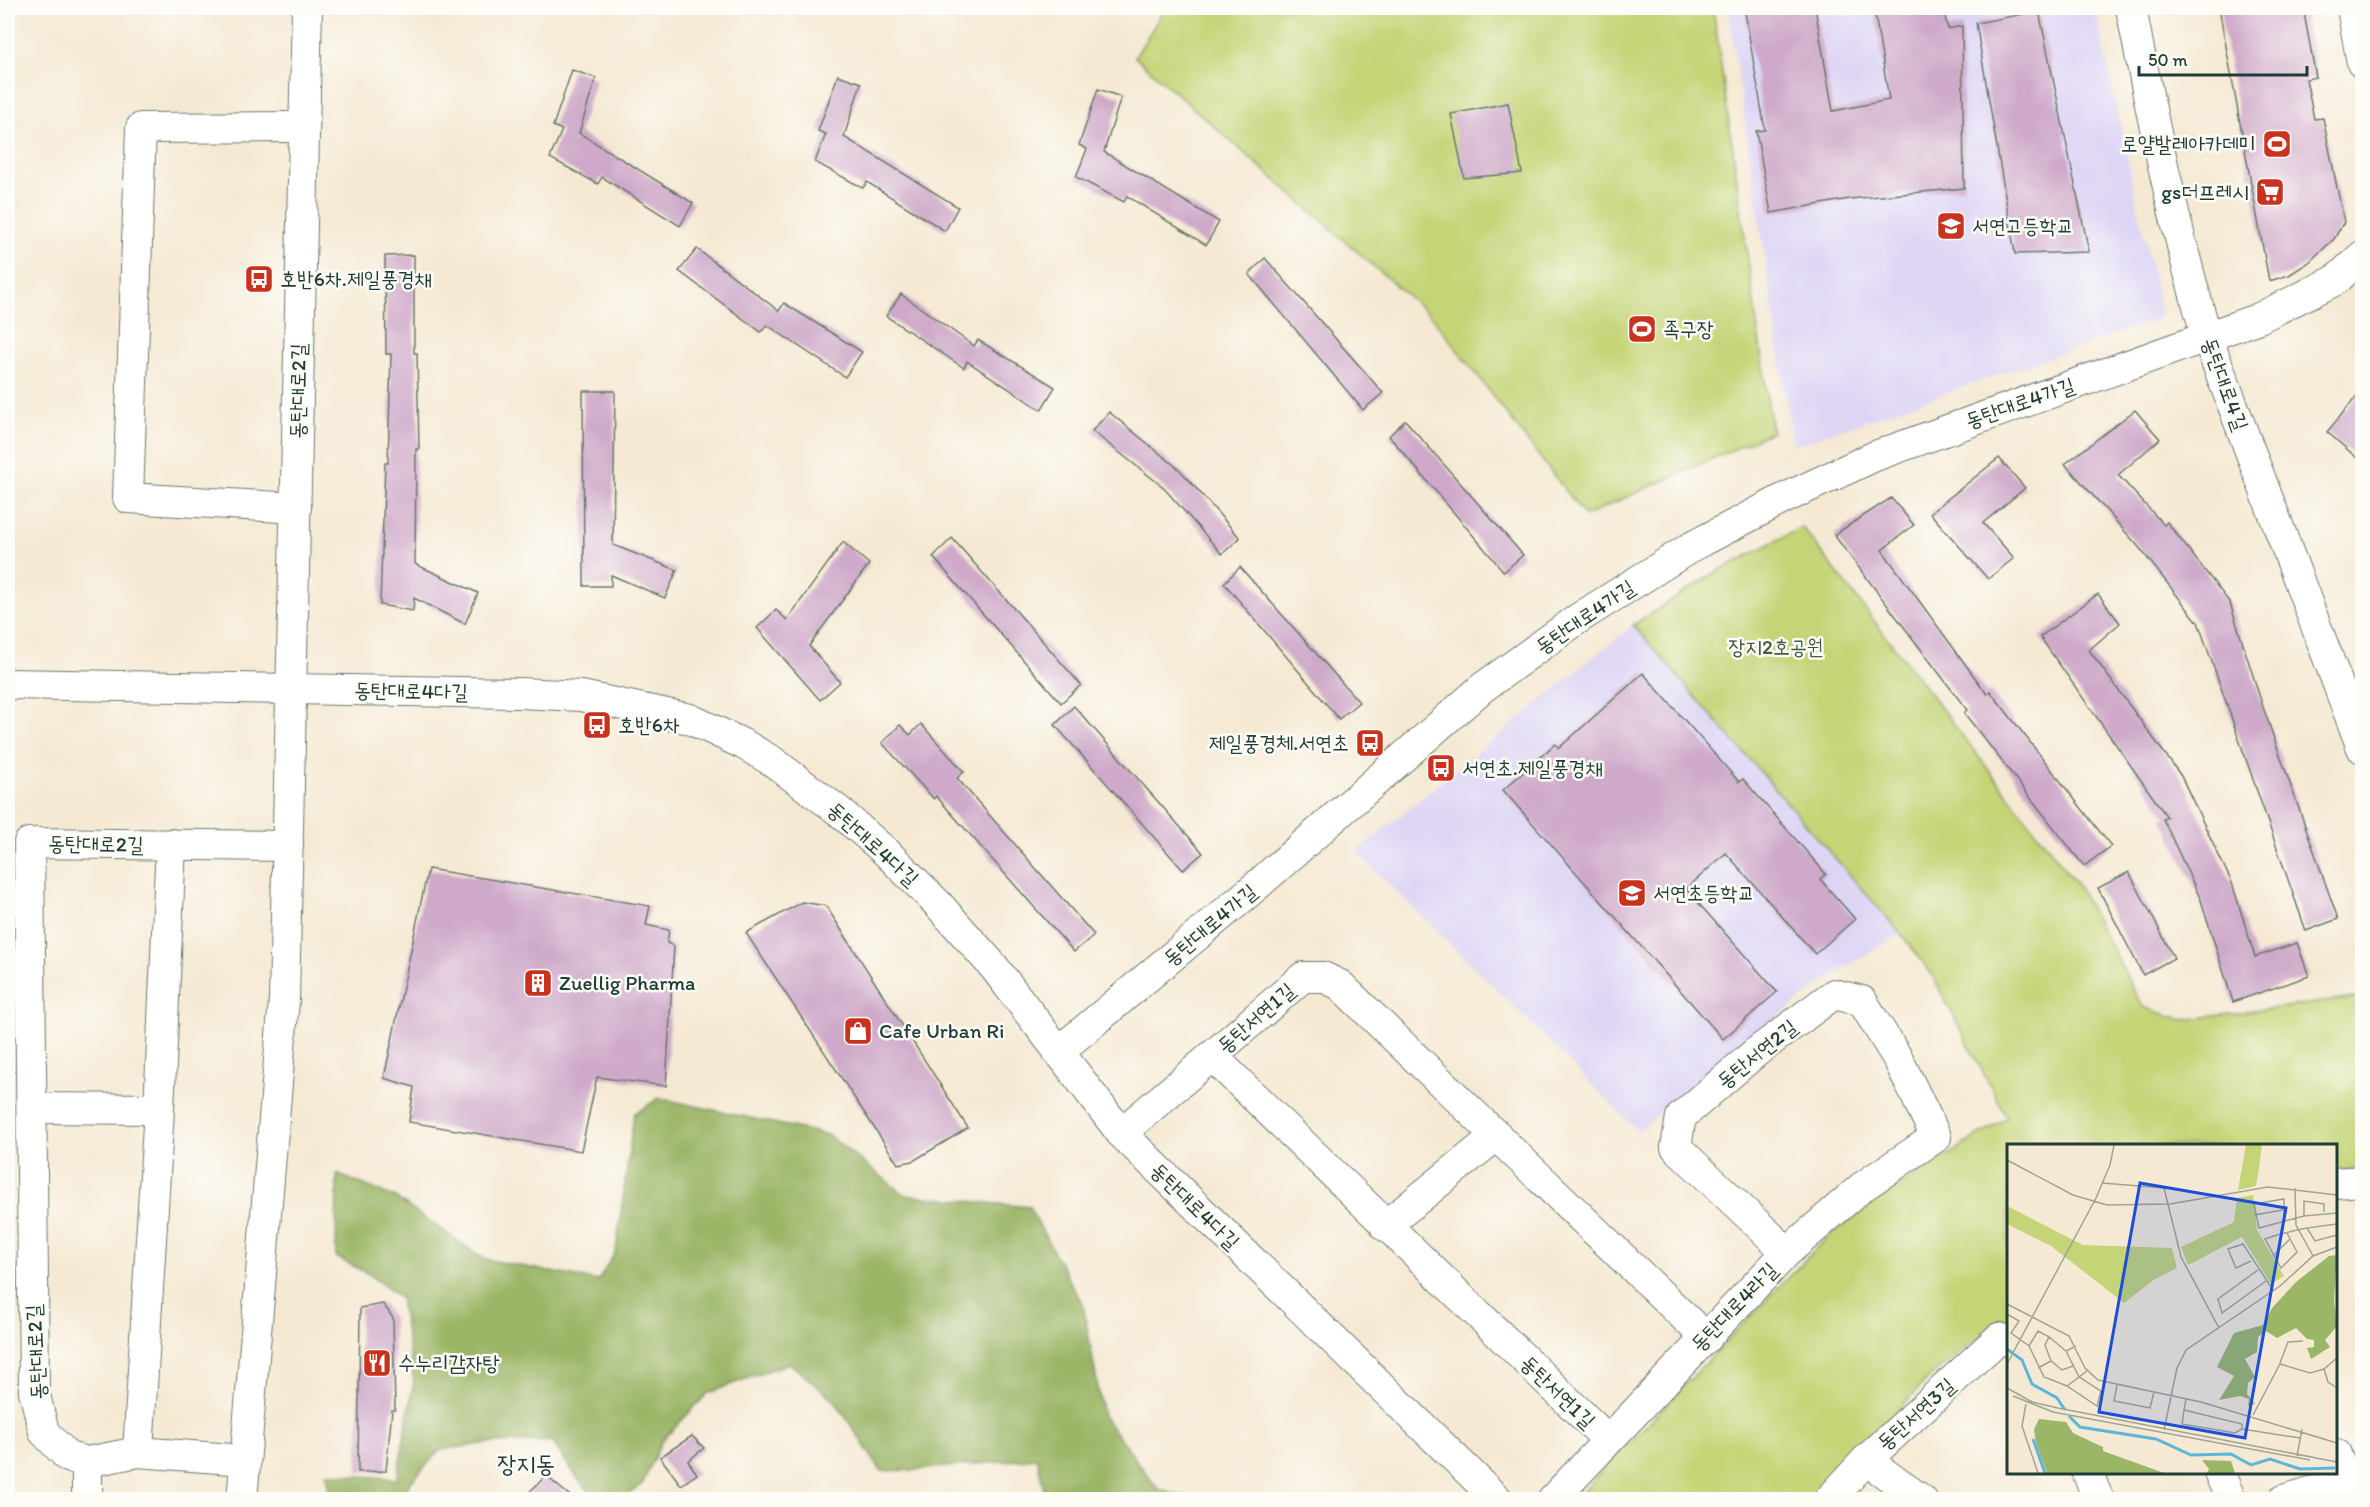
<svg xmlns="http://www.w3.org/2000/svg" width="2370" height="1507" font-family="Itim,'Poor Story',sans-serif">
	<rect width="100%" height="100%" fill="#fdfcf7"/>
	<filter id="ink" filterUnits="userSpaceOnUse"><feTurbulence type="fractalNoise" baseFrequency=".0167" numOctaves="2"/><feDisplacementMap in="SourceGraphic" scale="12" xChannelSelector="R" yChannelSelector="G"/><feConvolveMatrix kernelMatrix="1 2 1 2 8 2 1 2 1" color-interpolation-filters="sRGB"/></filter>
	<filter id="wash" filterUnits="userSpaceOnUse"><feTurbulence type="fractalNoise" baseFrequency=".008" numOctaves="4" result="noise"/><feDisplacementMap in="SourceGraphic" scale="24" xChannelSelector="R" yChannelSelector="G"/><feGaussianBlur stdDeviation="1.35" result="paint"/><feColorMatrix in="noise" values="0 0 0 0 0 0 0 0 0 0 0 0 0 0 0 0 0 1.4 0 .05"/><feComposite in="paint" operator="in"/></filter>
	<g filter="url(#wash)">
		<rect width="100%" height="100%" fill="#f5e9d3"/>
		<!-- built -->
		<g fill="#ded5f5">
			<polygon points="1728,8 2095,8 2162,318 1793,446"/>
			<polygon points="1633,625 1901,934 1845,967 1774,1019 1638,1131 1511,1003 1356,852"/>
		</g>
		<!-- green -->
		<g fill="#c5d477" stroke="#728856" stroke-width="1.5">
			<polygon points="1165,8 1713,8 1772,432 1585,516 1433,318 1135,57"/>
			<polygon points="1802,527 2078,886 2143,1007 2183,1020 2362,997 2362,1169 2336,1172 2336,1146 2008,1146 2008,1315 1931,1376 1811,1499 1584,1500 1583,1491 1824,1240 1884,1195 2007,1118 1931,973 1901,934 1633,625 1713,574"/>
		</g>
		<!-- forest -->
		<polygon fill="#9cb668" stroke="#5e7a4e" stroke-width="1.5" points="659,1098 828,1135 905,1195 1029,1207 1083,1305 1103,1416 1158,1489 1192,1499 1053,1499 1045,1495 1037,1458 914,1470 881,1471 835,1401 789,1363 708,1393 661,1442 643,1483 625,1497 617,1499 596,1499 578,1479 552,1441 489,1443 440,1450 410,1483 401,1499 333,1499 329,1493 327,1473 397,1479 414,1381 400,1298 367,1273 336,1257 337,1174 394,1197 484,1259 598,1281 616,1251 634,1114"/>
		<g id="blocks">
			<!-- building -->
			<g fill="#cea9c9">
				<polygon points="1772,8 1815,8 1833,111 1889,100 1874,8 1943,8 1948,29 1962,26 1964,188 1849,199 1771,213 1756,131 1765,130 1745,12"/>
				<polygon points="2219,8 2303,8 2316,77 2306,79 2314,119 2323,118 2344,222 2334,239 2308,263 2289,275 2269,281"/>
				<polygon points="2039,11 2089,252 2015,254 1976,23"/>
				<polygon points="572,70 596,78 579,133 693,203 680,226 602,177 598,184 550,158 562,130 553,126"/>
				<polygon points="838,75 861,83 844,137 958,207 945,231 867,182 863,188 815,162 826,134 818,131"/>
				<polygon points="1098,89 1121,97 1104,152 1219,222 1206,245 1127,196 1124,202 1076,177 1087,149 1079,145"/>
				<polygon points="1508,103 1522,173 1464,178 1451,114"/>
				<polygon points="697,249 779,311 784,303 862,352 845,377 767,325 761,332 679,271"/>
				<polygon points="414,255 414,353 417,353 419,449 416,449 415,564 478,593 465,624 414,598 413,611 380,605 385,463 388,463 391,354 386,354 385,256"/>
				<polygon points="1265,258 1383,393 1363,410 1249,274"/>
				<polygon points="901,294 974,346 978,340 1055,387 1041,410 967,361 964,368 886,316"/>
				<polygon points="2362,390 2362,462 2327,432"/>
				<polygon points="583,391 615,391 613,545 677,570 665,598 611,575 611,586 584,586"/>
				<polygon points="2135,410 2160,439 2118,475 2164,525 2167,522 2230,603 2263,707 2338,919 2306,931 2198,622 2138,546 2065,464"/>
				<polygon points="1109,412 1180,470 1240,538 1222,554 1162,486 1092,431"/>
				<polygon points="1405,420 1523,555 1504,572 1389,436"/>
				<polygon points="1999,458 2025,488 1983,523 2014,558 1988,579 1930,513"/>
				<polygon points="1891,498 1914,525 1882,550 1987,694 1990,691 2111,846 2084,866 1964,713 1967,710 1834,535"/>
				<polygon points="952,538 1081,685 1061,703 933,557"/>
				<polygon points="843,542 869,564 809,646 840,682 820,700 757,628 776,610 787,620"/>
				<polygon points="1240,567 1359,702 1339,719 1224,583"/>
				<polygon points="2098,594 2120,623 2089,650 2181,776 2232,883 2255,957 2297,943 2309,976 2233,1002 2201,900 2163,819 2167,817 2040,637"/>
				<polygon points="1643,673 1739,782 1743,779 1826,874 1820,879 1855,919 1815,954 1726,853 1686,889 1777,992 1723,1039 1503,790 1555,744 1559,748"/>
				<polygon points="1074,706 1203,853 1183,870 1055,725"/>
				<polygon points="921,724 964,772 957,778 1094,935 1074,952 936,796 934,799 882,743 900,725 910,735"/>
				<polygon points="428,869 650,906 646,925 669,930 667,943 674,946 666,1086 597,1077 581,1151 409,1122 414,1087 384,1078"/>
				<polygon points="2129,872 2174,958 2143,975 2098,888"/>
				<polygon points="802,902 826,906 968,1128 913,1161 898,1164 746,933"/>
				<polygon points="383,1304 393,1318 395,1410 392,1410 386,1471 358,1472 360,1308"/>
				<polygon points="692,1436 704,1448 688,1461 697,1474 681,1485 660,1457"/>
				<polygon points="546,1476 575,1500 521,1500"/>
			</g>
		</g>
	</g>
	<g filter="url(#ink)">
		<use href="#blocks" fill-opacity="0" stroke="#6a796c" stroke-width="1.5"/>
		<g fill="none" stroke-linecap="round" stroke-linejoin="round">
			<!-- minor casing -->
			<g stroke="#6a796c" stroke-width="32">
				<g id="minor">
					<path d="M2131,8C2152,118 2175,230 2207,337L2362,748"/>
					<polyline points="2352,8 2362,63"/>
					<polyline points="296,508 128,498 141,128 304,127"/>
					<polyline points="8,684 520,693 581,696 690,719 743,744 772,761 840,812 887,853 937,903 994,967 1121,1133 1498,1500"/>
					<polyline points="171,844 159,1109 138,1452 87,1462 68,1457 44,1432 34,1391 29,843 288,846"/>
					<polyline points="1058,1052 1254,888 1482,688 1579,618 1693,546 1783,499 1875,456 2259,318 2336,280 2362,256"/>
					<polyline points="32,1108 159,1109"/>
					<polyline points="1121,1133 1212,1056"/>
					<polyline points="2336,1183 2362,1181"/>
					<polyline points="1385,1226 1497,1135"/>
					<polyline points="1608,1440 1212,1056 1303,977 1323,977 1340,985 1706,1338"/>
					<polyline points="138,1452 245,1460"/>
					<polyline points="2336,1454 2346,1482"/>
					<polyline points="1866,1460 1922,1500"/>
					<polyline points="87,1462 87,1500"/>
					<polyline points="2087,1472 2099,1500"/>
					<polyline points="2219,1472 2231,1500"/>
					<polyline points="242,1500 284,1000 307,8"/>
					<polyline points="1552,1500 1787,1252 1862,1187 1936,1137 1898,1059 1862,1001 1834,994 1755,1053 1681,1117 1676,1147 1787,1252"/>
					<polyline points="1829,1500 1866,1460 1999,1338 2008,1341"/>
					<polyline points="2283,1500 2346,1482 2362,1480"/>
				</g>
			</g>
			<!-- minor -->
			<use href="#minor" stroke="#fff" stroke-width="30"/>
		</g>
	</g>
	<!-- icons -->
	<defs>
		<g id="stadium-square" transform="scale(1.5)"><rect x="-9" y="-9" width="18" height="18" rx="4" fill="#c8321e" stroke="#fdfcf7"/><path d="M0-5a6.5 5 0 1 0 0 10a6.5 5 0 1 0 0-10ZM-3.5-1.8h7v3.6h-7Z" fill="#fff"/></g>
		<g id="supermarket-square" transform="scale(1.5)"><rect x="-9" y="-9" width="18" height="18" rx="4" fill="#c8321e" stroke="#fdfcf7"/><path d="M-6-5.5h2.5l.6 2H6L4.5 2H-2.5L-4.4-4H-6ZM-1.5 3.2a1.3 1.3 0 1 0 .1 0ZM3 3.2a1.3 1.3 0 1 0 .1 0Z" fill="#fff"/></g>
		<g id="school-square" transform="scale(1.5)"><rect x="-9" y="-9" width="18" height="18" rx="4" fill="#c8321e" stroke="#fdfcf7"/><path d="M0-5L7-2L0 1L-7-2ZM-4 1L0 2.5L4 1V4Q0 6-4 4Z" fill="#fff"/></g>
		<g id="bus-square" transform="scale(1.5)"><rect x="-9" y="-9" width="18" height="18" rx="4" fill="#c8321e" stroke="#fdfcf7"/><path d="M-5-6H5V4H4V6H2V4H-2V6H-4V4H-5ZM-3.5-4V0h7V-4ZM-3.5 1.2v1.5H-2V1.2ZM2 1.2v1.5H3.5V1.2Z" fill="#fff"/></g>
		<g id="building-square" transform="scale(1.5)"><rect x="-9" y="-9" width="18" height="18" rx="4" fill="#c8321e" stroke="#fdfcf7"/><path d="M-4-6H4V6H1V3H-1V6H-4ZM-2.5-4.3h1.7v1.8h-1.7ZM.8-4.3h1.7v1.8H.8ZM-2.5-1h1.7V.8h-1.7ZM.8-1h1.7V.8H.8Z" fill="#fff"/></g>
		<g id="shop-square" transform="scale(1.5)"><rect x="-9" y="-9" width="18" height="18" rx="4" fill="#c8321e" stroke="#fdfcf7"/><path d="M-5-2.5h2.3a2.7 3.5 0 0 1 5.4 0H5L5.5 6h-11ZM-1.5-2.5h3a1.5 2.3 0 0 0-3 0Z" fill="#fff"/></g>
		<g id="restaurant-square" transform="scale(1.5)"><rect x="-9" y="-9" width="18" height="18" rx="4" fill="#c8321e" stroke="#fdfcf7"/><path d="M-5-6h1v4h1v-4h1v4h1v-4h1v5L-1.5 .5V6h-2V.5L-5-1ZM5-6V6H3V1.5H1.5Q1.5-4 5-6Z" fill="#fff"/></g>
	</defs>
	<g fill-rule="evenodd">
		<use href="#stadium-square" x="2277" y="144"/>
		<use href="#supermarket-square" x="2270" y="192"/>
		<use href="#school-square" x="1951" y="226"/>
		<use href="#bus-square" x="259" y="279"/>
		<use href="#stadium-square" x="1642" y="329"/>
		<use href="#bus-square" x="597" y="725"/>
		<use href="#bus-square" x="1370" y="743"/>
		<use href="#bus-square" x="1441" y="768"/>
		<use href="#school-square" x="1632" y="893"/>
		<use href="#building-square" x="538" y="983"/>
		<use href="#shop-square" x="858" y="1031"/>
		<use href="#restaurant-square" x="377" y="1363"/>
	</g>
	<g text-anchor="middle" stroke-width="5" stroke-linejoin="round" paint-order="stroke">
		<!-- poi labels -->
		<g font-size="21" fill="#1f3d34" stroke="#fdfcf7" text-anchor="start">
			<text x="2256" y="151" text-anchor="end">로얄발레아카데미</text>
			<text x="2249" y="199" text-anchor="end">gs더프레시</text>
			<text x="1972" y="233">서연고등학교</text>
			<text x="280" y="286">호반6차.제일풍경채</text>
			<text x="1663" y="336">족구장</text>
			<text x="618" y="732">호반6차</text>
			<text x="1349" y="750" text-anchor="end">제일풍경체.서연초</text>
			<text x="1462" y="775">서연초.제일풍경채</text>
			<text x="1653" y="900">서연초등학교</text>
			<text x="559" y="990">Zuellig Pharma</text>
			<text x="879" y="1038">Cafe Urban Ri</text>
			<text x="398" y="1370">수누리감자탕</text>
		</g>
		<!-- street labels -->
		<g font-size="21" fill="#1f3d34" stroke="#fdfcf7">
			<text transform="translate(2225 384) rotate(70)" y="7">동탄대로4길</text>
			<text transform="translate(298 391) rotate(-89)" y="7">동탄대로2길</text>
			<text transform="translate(2020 403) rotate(-19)" y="7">동탄대로4가길</text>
			<text transform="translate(1585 617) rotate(-34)" y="7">동탄대로4가길</text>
			<text transform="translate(411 691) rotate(1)" y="7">동탄대로4다길</text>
			<text transform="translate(96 844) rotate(1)" y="7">동탄대로2길</text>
			<text transform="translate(873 844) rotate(42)" y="7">동탄대로4다길</text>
			<text transform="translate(1210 925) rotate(-40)" y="7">동탄대로4가길</text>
			<text transform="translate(1256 1018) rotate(-41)" y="7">동탄서연1길</text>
			<text transform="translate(1757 1054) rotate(-39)" y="7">동탄서연2길</text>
			<text transform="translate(1195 1206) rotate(44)" y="7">동탄대로4다길</text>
			<text transform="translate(1734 1307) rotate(-46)" y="7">동탄대로4라길</text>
			<text transform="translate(36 1352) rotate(-93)" y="7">동탄대로2길</text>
			<text transform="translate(1558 1392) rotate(44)" y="7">동탄서연1길</text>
			<text transform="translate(1916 1414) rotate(-42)" y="7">동탄서연3길</text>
		</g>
		<!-- park labels -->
		<g font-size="21" fill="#405b41" stroke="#fdfcf7">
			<text x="1776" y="654">장지2호공원</text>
		</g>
		<!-- quarter labels -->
		<g font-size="24" fill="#1f3d34" stroke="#fdfcf7">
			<text x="526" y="1472">장지동</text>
		</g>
	</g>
	<!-- overview -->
	<g transform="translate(2007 1144)">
		<rect width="330" height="330" fill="#f5e9d3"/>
		<path d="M239,1H255L252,24L249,42L231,46ZM246,51L250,86L277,132L264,140L235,93L181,121L174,103L227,78L230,54ZM0,62L76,101L165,104L170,124L148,135L117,159L44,102L0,80Z" fill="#c5d477"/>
		<path d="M330,111L327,156L330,182L318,196L323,203L304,215L300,204L307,203V196L300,195L289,184L270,194L259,187L251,193L250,208L238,215L248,233L241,239L240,250L248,260L241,262L242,255L233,252L212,256L227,232L210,223L227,189L256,181L265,164L289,138L322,112ZM32,275L59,278L66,289L96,303V307L157,329H40L29,299L27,285ZM195,316L224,317L228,329H200L202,325Z" fill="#9cb668"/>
		<path fill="none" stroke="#5db6da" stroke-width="3" d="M0,205L15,216L25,240L50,254L58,266M62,272L73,283L149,295L184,311L224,310L244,321L263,315L293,325L328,324M26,295L38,329"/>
		<path fill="none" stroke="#9fa493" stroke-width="1.5" d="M0,16L66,51L100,61L163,60L261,43L330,51M95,39L157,44L174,113L212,184M288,44L289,81L306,112M317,68V60L297,57V72L330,69M247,71L276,66M277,77V55L247,60L252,84L297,72M330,80L300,84L308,97L330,91M280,89L290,108L274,124L258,95L270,91L290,86L300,84M266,112L283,95M244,117L229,124L221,105L236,100L266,146M251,126L211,155L215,169L259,137M0,160L62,192L78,224L91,236L194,258L330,299M0,170L12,177L4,189L22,202L37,233L60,242L90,262L94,247L72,233L80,227M22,202L31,187L42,193M44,217L38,201L42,193L59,207M273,219L281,198L296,197M0,220L89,54L103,21L107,1M31,224L44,217L55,226L66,222M317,225L321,238L330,244M110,241L107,257L143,264L147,248M60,242L72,233L59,207L69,202M0,244L25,258L51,264L330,318M6,252L46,268L303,316M19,260L15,282L31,329M177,266L235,280V285L228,289L175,280L177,266L179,255M246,271L273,220L303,229L317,225L330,214M235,285L293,294M157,286L170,224L179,206L273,142L306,112L330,103M290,312L295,285"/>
		<path fill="#1d4ed8" fill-opacity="0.15" stroke="#1d4ed8" stroke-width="3" d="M133,39L279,64L238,294L92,268Z"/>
		<rect width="330" height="330" fill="none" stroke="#1f3d34" stroke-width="3"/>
	</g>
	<!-- margin -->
	<rect width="2370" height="1507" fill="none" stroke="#fdfcf7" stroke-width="30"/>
	<!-- scale -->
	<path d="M2139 66v9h168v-9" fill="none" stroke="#1f3d34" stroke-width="3"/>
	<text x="2148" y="66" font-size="18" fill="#1f3d34" stroke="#fdfcf7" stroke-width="4.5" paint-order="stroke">50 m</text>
</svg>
